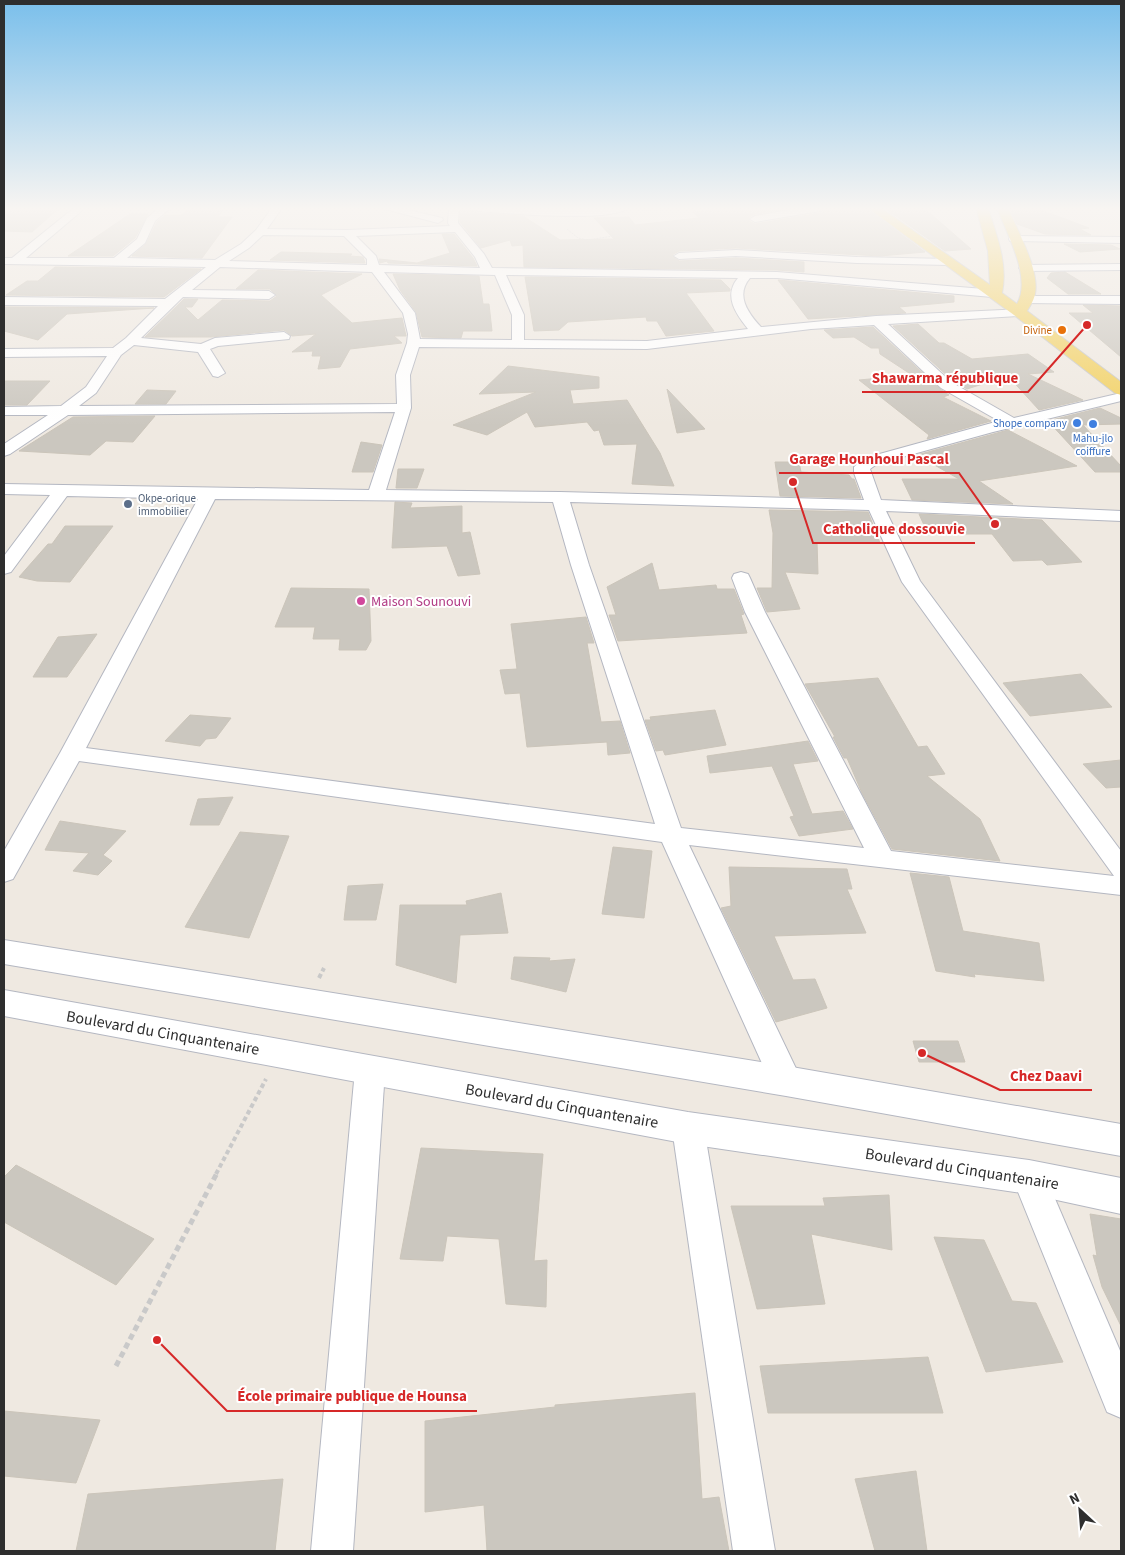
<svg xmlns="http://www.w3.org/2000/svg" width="1125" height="1555" font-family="'Source Sans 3',sans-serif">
	<rect width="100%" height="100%" fill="#efe9e1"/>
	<!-- building -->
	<g fill="#cbc7bf" stroke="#cbc5ba">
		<polygon points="4,208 59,208 32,232 4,231"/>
		<polygon points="752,208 784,209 755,214 749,217 749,221 755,224 820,213 827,208 866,208 925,252 880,256 736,248 679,251 672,255 679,261 736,258 804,262 804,272 777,270 524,267 523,245 512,246 510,240 481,248 460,222 461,209 472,210 478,213 523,216 560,240 614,239 594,218 629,217 635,225 699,218 693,212"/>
		<polygon points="885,208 924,208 971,249 945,251"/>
		<polygon points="1036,208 1089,228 1080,229 1091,235 1045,234 1017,224 1011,211"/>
		<polygon points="223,210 218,217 232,217 202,258 132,256 146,244 157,222 165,215 181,215 187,211"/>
		<polygon points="130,214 148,214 135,238 113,256 68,256"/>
		<polygon points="442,234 454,234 473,258 477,266 388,263 387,261 380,263 379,259 417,263 450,253"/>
		<polygon points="1064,244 1111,245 1120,249 1080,252"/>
		<polygon points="281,252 352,254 350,256 363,257 365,263 270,260"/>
		<polygon points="55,267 201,269 164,297 6,295 27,281 38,281"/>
		<polygon points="258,270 362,274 321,295 352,323 402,318 406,336 394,336 402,343 350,349 340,367 318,369 321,356 312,356 313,351 292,352 316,334 292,336 284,330 211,337 145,337 184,299 198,299 192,307 185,307 198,320 222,300 270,301 277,296 270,289 236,289"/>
		<polygon points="1065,272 1101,294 1068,294 1047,278 1051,273"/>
		<polygon points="393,274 479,276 483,304 489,304 492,331 463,331 461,338 422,337 416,312 400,290"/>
		<polygon points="525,277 721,280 730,289 730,291 686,293 714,331 666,336 657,321 647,321 646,317 568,322 559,330 534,331"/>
		<polygon points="778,280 954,296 954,302 899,307 906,313 808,319"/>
		<polygon points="1083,305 1121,306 1121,357 1069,313 1093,313"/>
		<polygon points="4,307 154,308 67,314 38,340 4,331"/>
		<polygon points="918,324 939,343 944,343 972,359 1028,354 1054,372 1028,374 1083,400 1039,410 1008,376 967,389 952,380 893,326"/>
		<polygon points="873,327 940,389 949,395 943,397 991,421 927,439 929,435 859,380 912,375 880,354 879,348 871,348 854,337 833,338 824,330"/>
		<polygon points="508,366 599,377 599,388 570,390 573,404 627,400 660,453 674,486 632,484 637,444 604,445 599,430 594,431 587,422 535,427 527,412 487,435 453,425 536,392 479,394"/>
		<polygon points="4,381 50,381 27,405 4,405"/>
		<polygon points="667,389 705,429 677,433"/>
		<polygon points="147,390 176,391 166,404 135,404"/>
		<polygon points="1100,408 1121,418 1121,424 1083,425 1121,466 1121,472 1095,472 1048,421"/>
		<polygon points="155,416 133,442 106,441 90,455 19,451 73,417"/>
		<polygon points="1008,430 1077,466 979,481 1013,504 912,500 902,479 959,479 917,455"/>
		<polygon points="361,442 382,445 373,472 352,472"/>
		<polygon points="775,462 799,462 801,472 849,475 852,479 854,479 861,498 780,496"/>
		<polygon points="398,469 424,469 417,488 396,488"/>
		<polygon points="395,502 412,503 410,508 462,506 462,533 470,532 480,574 458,576 447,546 392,548"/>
		<polygon points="769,510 868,512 880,543 817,542 818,574 785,572 800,609 767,612 757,588 772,588 773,533"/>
		<polygon points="919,514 1042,520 1082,562 1047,565 1042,560 1013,561 992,534 928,534"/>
		<polygon points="65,526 113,526 70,582 37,581 19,577 48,544 52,544"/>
		<polygon points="652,563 659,590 716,585 717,589 734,589 744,614 741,615 747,633 618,641 609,615 616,615 607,587"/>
		<polygon points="291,588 369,589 371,641 366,650 339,650 340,639 313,639 315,627 275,627"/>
		<polygon points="586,617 594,643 587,643 601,722 620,721 630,753 608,755 607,742 527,747 520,693 505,694 500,670 517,669 511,624"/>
		<polygon points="97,634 67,677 33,677 58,637"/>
		<polygon points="1081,674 1112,707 1030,716 1003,683"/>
		<polygon points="878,678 918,747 927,746 945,774 927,776 980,819 1000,861 892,849 862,793 847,758 844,758 833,737 835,737 805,684"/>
		<polygon points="715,710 726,745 665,755 663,750 656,751 645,720 651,720 650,717"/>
		<polygon points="190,715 231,718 216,738 206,739 200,746 165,741"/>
		<polygon points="808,741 818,761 793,764 812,814 843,811 853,829 799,836 790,817 794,816 772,766 710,773 707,756"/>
		<polygon points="1121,760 1121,787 1106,788 1083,764"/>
		<polygon points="233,797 219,825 190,825 198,799"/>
		<polygon points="60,821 126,831 103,855 112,861 98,875 73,871 89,853 45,850"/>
		<polygon points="240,832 289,836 249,938 185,927"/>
		<polygon points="613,847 652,851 644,918 602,914"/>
		<polygon points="729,867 847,869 852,889 847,889 866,933 774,936 793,980 815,979 827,1008 776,1022 721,908 731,906"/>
		<polygon points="910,873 949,877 963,931 1039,943 1044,981 974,974 975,977 936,971"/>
		<polygon points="383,884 376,920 344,920 348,886"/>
		<polygon points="501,893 508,933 460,935 456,983 396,965 400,905 467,905 466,901"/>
		<polygon points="514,957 550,958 549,961 575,959 566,992 511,979"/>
		<polygon points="913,1041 958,1041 965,1062 919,1062"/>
		<polygon points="421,1148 543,1154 534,1261 547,1260 546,1307 506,1304 499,1239 447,1236 443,1261 400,1259"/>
		<polygon points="16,1165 154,1239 116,1285 4,1222 4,1177"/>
		<polygon points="889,1195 892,1250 811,1234 825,1304 757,1309 731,1206 825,1206 823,1198"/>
		<polygon points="1090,1214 1121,1219 1121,1326 1102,1287 1093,1255 1097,1256"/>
		<polygon points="934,1237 984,1240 1012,1301 1036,1303 1063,1362 986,1372"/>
		<polygon points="928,1357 943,1413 768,1413 760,1366"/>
		<polygon points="695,1393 702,1499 719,1497 729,1551 487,1551 484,1505 425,1512 425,1421 555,1407 555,1405"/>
		<polygon points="4,1411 100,1420 76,1483 4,1476"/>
		<polygon points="916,1471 927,1551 875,1551 855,1479"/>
		<polygon points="283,1479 275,1551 76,1551 88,1494"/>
	</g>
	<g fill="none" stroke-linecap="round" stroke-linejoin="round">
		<!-- street casing -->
		<g stroke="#b4b7c1" stroke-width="2">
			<g id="street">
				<path d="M74,208H85L26,258H114L137,239L147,218L159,208H170L155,221L145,243L127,258L215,260L241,244L256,230L272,208H282L267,229L347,230L450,226L448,223L449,208H459L458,223L484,254L492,268L777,272L996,290L998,293L992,297L777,278H750C735,295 748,313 761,327L876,316L1023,309L1025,312L1023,315L1019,316L888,324L951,382L1014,418L1121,393V401L993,432L877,464L870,469L881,500L1121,511V521L886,511L920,581L1121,851V895L689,845L802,1081L797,1090L786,1094L775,1090L770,1081L662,842L79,761L13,879L4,882V851L60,753L198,499L67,496L11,572L4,574V556L50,495L4,494V484L369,490L395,412L68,415L10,454L4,456V444L48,415H4V407L61,406L86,387L107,356L4,357V349L113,348L126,338L158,306L4,305V297L165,299L206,267L4,264V258H12ZM455,232L475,257L480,268L379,265L376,256L356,236ZM263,235L344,236L367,259V265L229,261L249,248ZM220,267L372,272L403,313L408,334L407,343L396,375L397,404L79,406L96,393L121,355L134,345L198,352L213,376L218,377L225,373L210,349L218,346L289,339L290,336L284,332L215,338L201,344L141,338L183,297L269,299L275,295L269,291L192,290ZM384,272L495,275L512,315V340L420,339L415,313ZM506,275L738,278C723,296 736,314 748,329L647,341L524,340V315ZM874,325L941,388L999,421L865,458L854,467V473L864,500L560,492L386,490L411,408L410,375L419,347L647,349L811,329ZM215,499L553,502L571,565L655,824L86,748ZM570,502L869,510L902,582L1114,876L891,851L765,612L750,578L748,574L741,572L734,574L732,578L745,612L864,848L681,828L589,565Z"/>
				<polygon points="381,208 400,208 442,218 443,220 438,223"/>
				<path d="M473,208L570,210L629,208C608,223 507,213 478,211Z"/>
				<polygon points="800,208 825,208 820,211 755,222 750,219 755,216"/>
				<polygon points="1014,236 1121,237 1121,243 1010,241 1009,239 1010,237"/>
				<polygon points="736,250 857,257 948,259 954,262 948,265 857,263 736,256 679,259 674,256 679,253"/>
				<polygon points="1121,264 1121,270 1025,271 1019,268 1025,265"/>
				<polygon points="1027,296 1121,296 1121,304 1023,303 1021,300 1023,297"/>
				<polygon points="370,1057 381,1061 385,1070 353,1551 311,1551 355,1070 359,1061"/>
				<polygon points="688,1114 699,1118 704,1128 775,1551 733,1551 672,1128 677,1118"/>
				<polygon points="1029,1162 1041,1166 1121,1353 1121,1418 1107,1412 1012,1177 1017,1166"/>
			</g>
		</g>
		<!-- secondary casing -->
		<g stroke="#b4b7c1" stroke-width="2">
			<g id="secondary">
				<polygon points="4,940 786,1066 1121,1124 1121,1156 786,1096 4,964"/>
				<polygon points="4,990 688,1112 1029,1160 1121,1178 1121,1214 1029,1194 688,1144 4,1016"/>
			</g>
		</g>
		<!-- primary casing -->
		<g stroke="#c9c9c9" stroke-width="2">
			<path id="primary" d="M868,208H881L990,285L988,251L976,208H988C997,236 1008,264 1002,293L1017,304C1032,278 1007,234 997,208H1008C1017,230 1040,270 1035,294C1034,300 1030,306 1027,311L1121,382V395L1115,393L1014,315Z"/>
		</g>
		<!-- path-far2 -->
		<g stroke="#c9c9c9" stroke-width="1" stroke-dasharray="2 1" stroke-linecap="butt">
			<polyline points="733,208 741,212"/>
			<polyline points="641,211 698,208"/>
			<polyline points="567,229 578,238 588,240 663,228 739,220"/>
			<polyline points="645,233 678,239"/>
		</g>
		<!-- path-far1 -->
		<g stroke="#c9c9c9" stroke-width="4" stroke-dasharray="4.5 3" stroke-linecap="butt">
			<polyline points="319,978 324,968"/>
			<polyline points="216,1174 266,1079"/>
		</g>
		<!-- path -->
		<polyline stroke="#c9c9c9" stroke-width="5" stroke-dasharray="6 4" stroke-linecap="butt" points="116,1366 217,1173"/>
		<!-- street -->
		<use href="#street" fill="#fff" fill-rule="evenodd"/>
		<!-- secondary -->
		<use href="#secondary" fill="#fff" fill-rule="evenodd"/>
		<!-- primary -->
		<use href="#primary" fill="#f2d163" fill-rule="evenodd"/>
	</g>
	<!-- sky -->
	<linearGradient id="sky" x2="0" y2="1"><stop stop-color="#7abfeb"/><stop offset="0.49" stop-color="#f8f5f2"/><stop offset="1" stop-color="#f8f5f2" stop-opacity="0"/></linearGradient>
	<rect width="1125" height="426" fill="url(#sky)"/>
	<!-- markers -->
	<circle fill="#e8710a" stroke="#fff" stroke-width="2" cx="1062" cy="330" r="5"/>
	<g fill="#3f7fe0" stroke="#fff" stroke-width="2">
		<circle cx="1077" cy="423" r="5"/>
		<circle cx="1093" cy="424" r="5"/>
	</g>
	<circle fill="#5c6f8a" stroke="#fff" stroke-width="2" cx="128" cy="504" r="5"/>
	<circle fill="#d1479c" stroke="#fff" stroke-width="2" cx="361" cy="601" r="5"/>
	<g text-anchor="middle" stroke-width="4" stroke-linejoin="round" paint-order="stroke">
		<!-- far-food labels -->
		<g font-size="11" fill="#c56008" stroke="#fff" text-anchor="end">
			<text x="1052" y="334">Divine</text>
		</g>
		<!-- far-shop labels -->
		<g font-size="11" fill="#366cbe" stroke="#fff" text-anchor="end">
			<text x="1067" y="427">Shope company</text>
			<text x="1093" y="442" text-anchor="middle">Mahu-jlo<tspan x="1093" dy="13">coiffure</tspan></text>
		</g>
		<!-- far-service labels -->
		<g font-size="11" fill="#4e5e75" stroke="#fff" text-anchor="start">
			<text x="138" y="502">Okpe-orique<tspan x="138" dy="13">immobilier</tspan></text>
		</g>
		<!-- hotel labels -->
		<g font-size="14" fill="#b23c85" stroke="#fff" text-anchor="start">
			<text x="371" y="606">Maison Sounouvi</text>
		</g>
		<!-- near-street labels -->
		<g font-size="16" fill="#2e2e2e" stroke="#fff">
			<text transform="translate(163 1032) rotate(10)" y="6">Boulevard du Cinquantenaire</text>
			<text transform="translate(562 1105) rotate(10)" y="6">Boulevard du Cinquantenaire</text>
			<text transform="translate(962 1168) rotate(9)" y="6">Boulevard du Cinquantenaire</text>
		</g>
	</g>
	<!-- callouts -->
	<path fill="none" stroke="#d62828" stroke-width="2" d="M1087 325L1028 392H862M995 524L959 473H779M793 482L813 543H975M922 1053L1000 1090H1092M157 1340L227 1411H477"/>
	<g fill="#d62828" stroke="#fff" stroke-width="2">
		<circle cx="1087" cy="325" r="5"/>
		<circle cx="995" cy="524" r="5"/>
		<circle cx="793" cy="482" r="5"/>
		<circle cx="922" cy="1053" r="5"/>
		<circle cx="157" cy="1340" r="5"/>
	</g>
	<g font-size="15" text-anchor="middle" font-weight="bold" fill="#d62828" stroke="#fff" stroke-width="4" stroke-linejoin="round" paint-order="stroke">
		<text x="945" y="383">Shawarma république</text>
		<text x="869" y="464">Garage Hounhoui Pascal</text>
		<text x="894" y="534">Catholique dossouvie</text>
		<text x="1046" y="1081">Chez Daavi</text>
		<text x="352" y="1401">École primaire publique de Hounsa</text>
	</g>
	<!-- border -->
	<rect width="1125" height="1555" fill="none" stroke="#2e2e2e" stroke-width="10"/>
	<!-- north arrow -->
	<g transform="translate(1080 1510) rotate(334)" stroke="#ffffff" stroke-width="4" paint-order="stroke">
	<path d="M0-4L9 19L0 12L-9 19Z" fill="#2e2e2e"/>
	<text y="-8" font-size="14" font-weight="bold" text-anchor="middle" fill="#2e2e2e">N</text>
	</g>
</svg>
